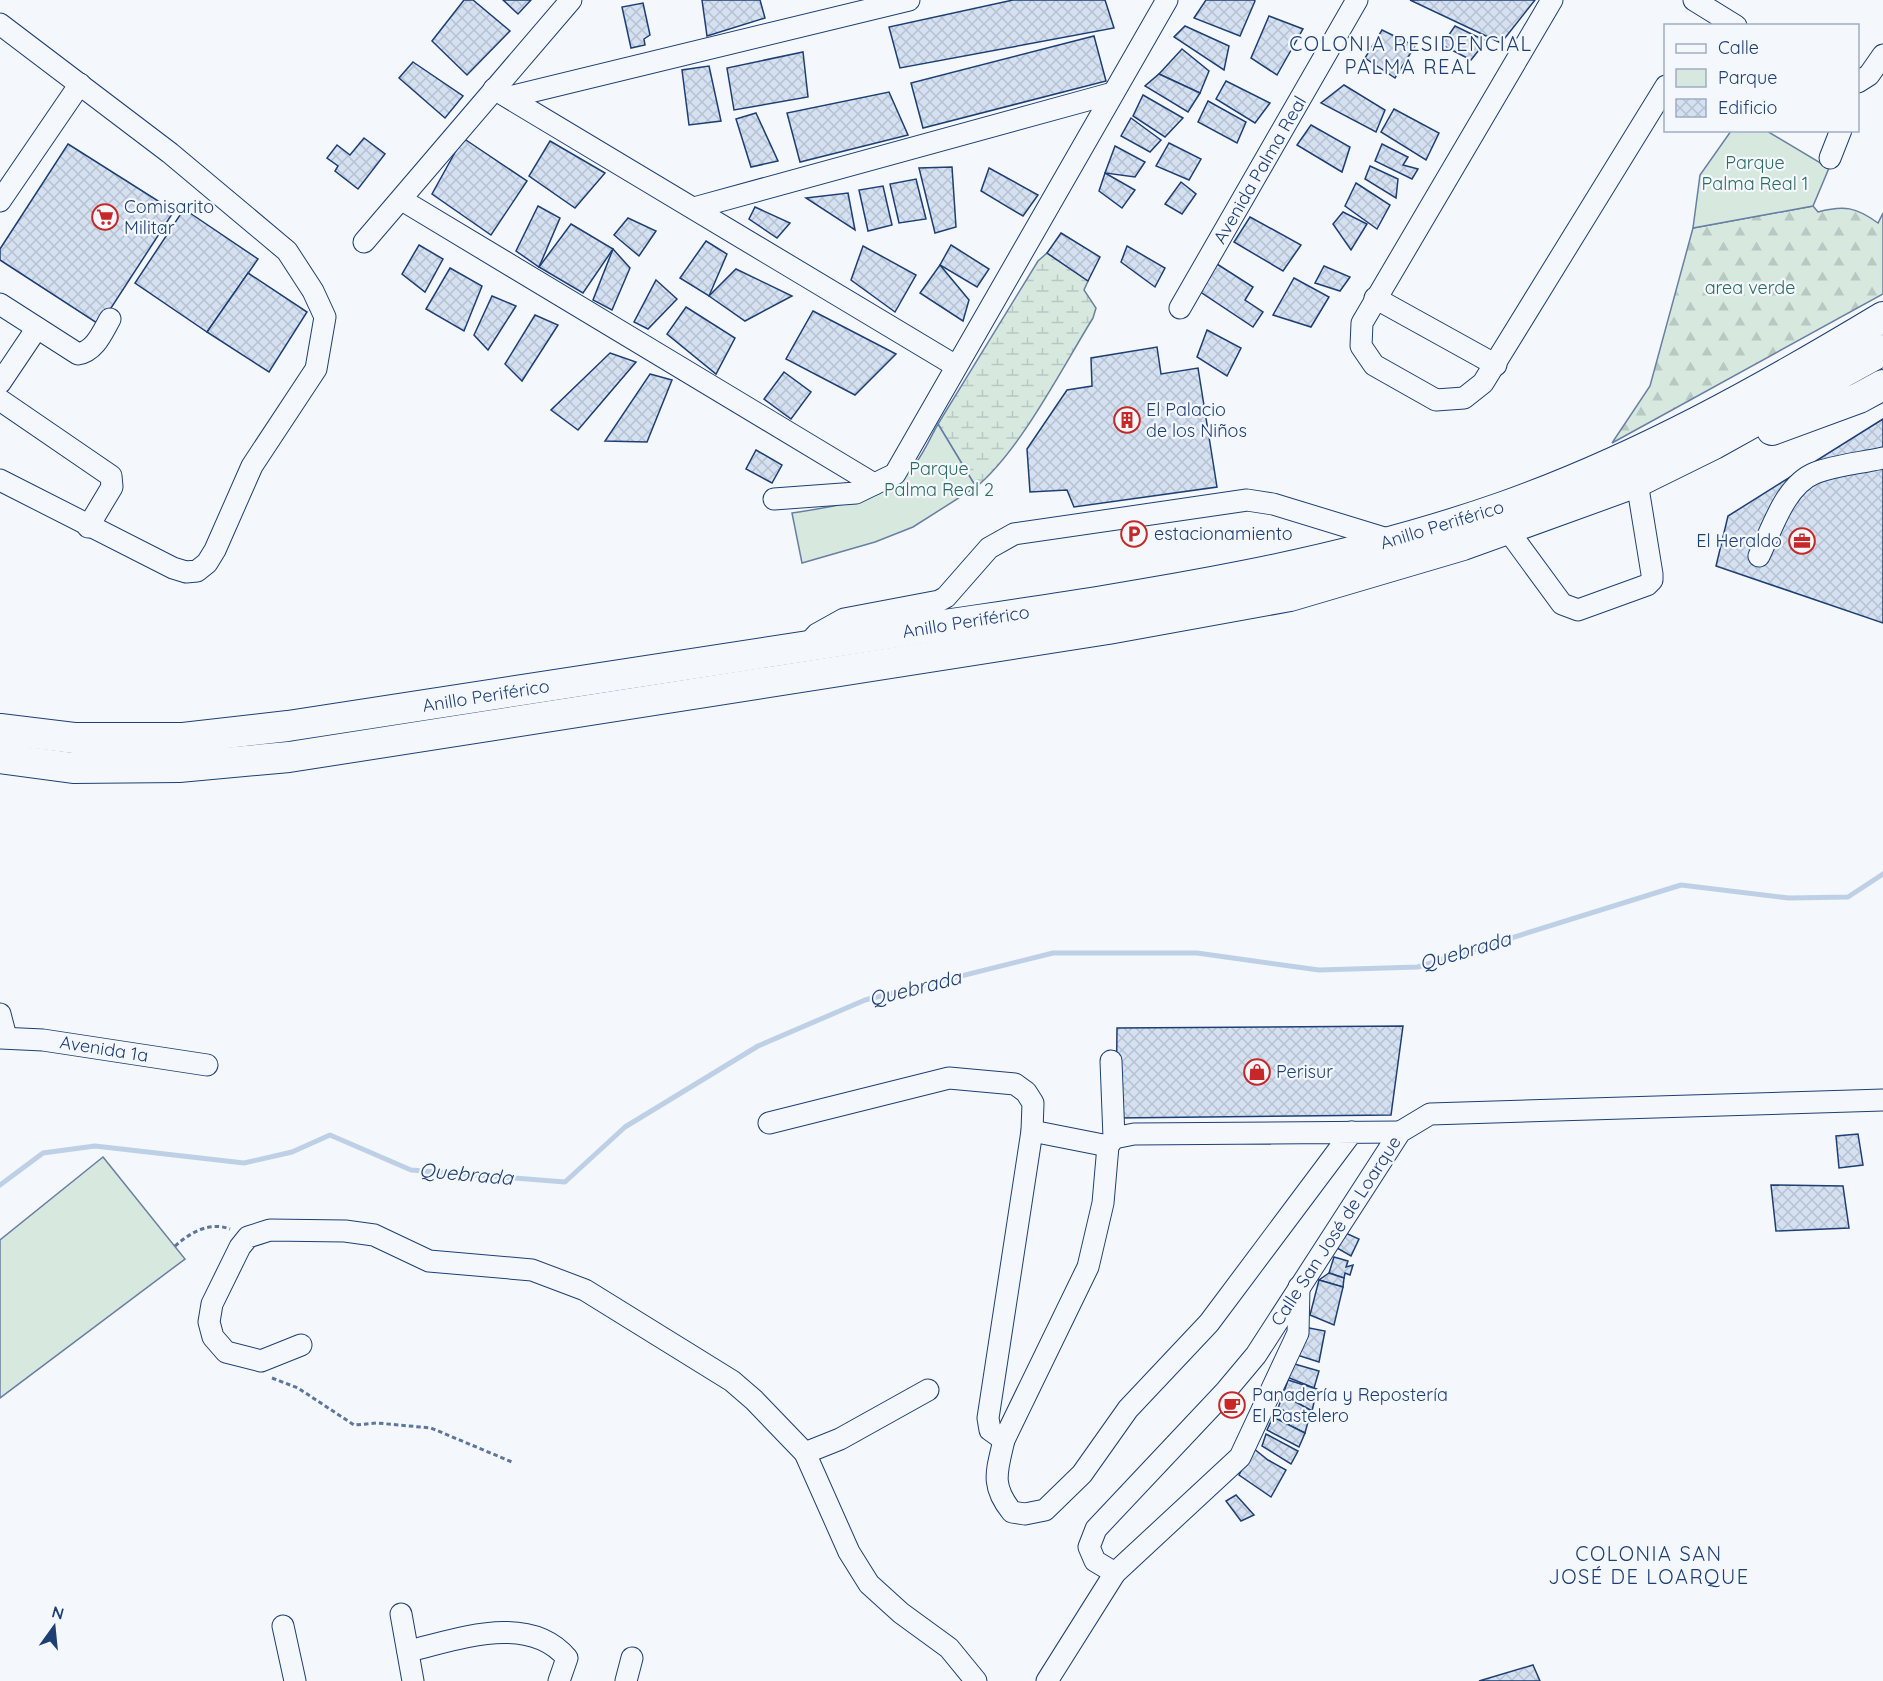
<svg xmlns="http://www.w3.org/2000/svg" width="1883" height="1681" font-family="Quicksand,sans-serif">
	<defs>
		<pattern id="forest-firs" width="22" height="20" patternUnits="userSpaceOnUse" patternTransform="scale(1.5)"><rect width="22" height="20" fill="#d7e8df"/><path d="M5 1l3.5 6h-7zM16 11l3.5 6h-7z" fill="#b8c8c3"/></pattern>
		<pattern id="wetland-marsh" width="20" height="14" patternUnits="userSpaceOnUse" patternTransform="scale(1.5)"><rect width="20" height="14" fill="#d7e8df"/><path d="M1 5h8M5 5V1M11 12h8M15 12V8" fill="none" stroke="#b8c8c3"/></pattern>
		<pattern id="building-cross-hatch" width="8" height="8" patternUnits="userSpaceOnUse" patternTransform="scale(1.5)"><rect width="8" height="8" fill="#d5e0f0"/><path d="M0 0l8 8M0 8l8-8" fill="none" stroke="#b6c1d1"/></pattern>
	</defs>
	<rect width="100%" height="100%" fill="#f4f7fb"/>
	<!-- forest -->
	<path fill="url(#forest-firs)" stroke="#687fa3" stroke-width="1.5" d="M1813,206L1818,212C1844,205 1856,207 1878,223L1883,213V294L1612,443L1650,386L1693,228Z"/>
	<!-- wetland -->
	<path fill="url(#wetland-marsh)" stroke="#687fa3" stroke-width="1.5" d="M1047,253L1088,281L1084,290L1096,308L1093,318C1062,368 1020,451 976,487L938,424L1038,261Z"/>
	<!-- green -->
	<g fill="#d7e8df" stroke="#687fa3" stroke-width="1.5">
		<polygon points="1731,131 1767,131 1829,168 1813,206 1693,228 1700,175"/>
		<path d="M938,424L976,487L913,527L875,542L802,563L792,513C837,506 884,501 915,464C924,453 931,436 938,424Z"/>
		<polygon points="103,1157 185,1259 0,1398 0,1240"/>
	</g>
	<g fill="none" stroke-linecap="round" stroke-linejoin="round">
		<!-- stream -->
		<polyline stroke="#bed0e5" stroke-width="5" points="0,1185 43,1153 95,1146 244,1163 292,1152 330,1135 411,1170 565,1182 625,1127 758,1046 865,1000 1053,953 1197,953 1319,970 1418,967 1681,885 1789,898 1848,897 1883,874"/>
	</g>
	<!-- building -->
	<g fill="url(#building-cross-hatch)" stroke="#1d3f73" stroke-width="1.5">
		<polygon points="464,0 473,0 510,31 467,75 432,41"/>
		<polygon points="503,0 531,0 518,14"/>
		<polygon points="702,0 760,0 765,18 707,36"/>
		<polygon points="1013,0 1105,0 1114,28 900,68 889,27"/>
		<polygon points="1206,0 1254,0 1255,1 1240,36 1194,18"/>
		<polygon points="1410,0 1535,0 1501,43"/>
		<polygon points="643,3 650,35 644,39 645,45 631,48 622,7"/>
		<polygon points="1269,16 1303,29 1277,75 1251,58"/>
		<polygon points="1185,26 1229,46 1224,70 1174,37"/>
		<polygon points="1455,26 1486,41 1471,60 1442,45"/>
		<polygon points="1382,30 1415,46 1395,78 1365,58"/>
		<polygon points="1094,36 1106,81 923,128 911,83"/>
		<polygon points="1182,49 1209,71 1200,93 1159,74"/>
		<polygon points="803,52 808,97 734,110 727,68"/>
		<polygon points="413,62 463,96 445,118 399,78"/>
		<polygon points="709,66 721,121 689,125 682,70"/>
		<polygon points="1159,74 1200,93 1188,112 1145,86"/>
		<polygon points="1226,81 1270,103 1255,123 1216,99"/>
		<polygon points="1344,85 1385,110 1376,132 1321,103"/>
		<polygon points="889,92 908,135 800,162 787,113"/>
		<polygon points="1143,95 1183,118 1165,137 1133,116"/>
		<polygon points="1208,101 1246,122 1237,143 1198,122"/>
		<polygon points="1394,109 1439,133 1426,160 1381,132"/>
		<polygon points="756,113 778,161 751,167 736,119"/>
		<polygon points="1131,118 1161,140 1150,152 1121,136"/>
		<polygon points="1311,125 1350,147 1342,172 1297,145"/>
		<polygon points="364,138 385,154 358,189 335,171 338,166 327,158 337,145 350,155"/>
		<polygon points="463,138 527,181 491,235 432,194"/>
		<polygon points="550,141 605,173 575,208 529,176"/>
		<polygon points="1169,143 1201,159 1189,180 1156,166"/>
		<polygon points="68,144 174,211 100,325 0,260 0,249"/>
		<polygon points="1382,144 1408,157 1403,165 1418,169 1412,179 1375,161"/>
		<polygon points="1115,146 1145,162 1135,177 1105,173"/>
		<polygon points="1370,166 1398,179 1396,198 1365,179"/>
		<polygon points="952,167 956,227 935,233 919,168"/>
		<polygon points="989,168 1038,195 1023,216 981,191"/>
		<polygon points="1105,173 1135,190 1122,208 1099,191"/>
		<polygon points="916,179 926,219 899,223 890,184"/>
		<polygon points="1181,182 1196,194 1182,214 1165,204"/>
		<polygon points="1356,183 1390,205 1377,229 1345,206"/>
		<polygon points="883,186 892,225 868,231 859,190"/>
		<polygon points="848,193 855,230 806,198"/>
		<polygon points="538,206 560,218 539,267 516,251"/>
		<polygon points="755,207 790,223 777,238 749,219"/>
		<polygon points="184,209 258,259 207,332 135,283"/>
		<polygon points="1343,212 1367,224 1351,250 1333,224"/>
		<polygon points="1250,217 1301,245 1283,271 1234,242"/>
		<polygon points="628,218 656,231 639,256 614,235"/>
		<polygon points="571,224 613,249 583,293 539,267"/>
		<polygon points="1061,233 1100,257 1088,281 1047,253"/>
		<polygon points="706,241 727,254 709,296 680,278"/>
		<polygon points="419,245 443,259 425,292 402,274"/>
		<polygon points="951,245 989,269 977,287 940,265"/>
		<polygon points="863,246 916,275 895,312 851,280"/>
		<polygon points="1127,246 1165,268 1155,287 1121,262"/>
		<polygon points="613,249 630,268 612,310 593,300"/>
		<polygon points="1217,264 1253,287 1245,300 1263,312 1253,327 1199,291"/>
		<polygon points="940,265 969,300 963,321 920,293"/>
		<polygon points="1324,266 1350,277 1340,291 1315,283"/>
		<polygon points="450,268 482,286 464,331 426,309"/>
		<polygon points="736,269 792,296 745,321 709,296"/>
		<polygon points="248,273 307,312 269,372 207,332"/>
		<polygon points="1294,278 1329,297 1311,327 1273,315"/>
		<polygon points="656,280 677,299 648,329 634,322"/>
		<polygon points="492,296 516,306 488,350 474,335"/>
		<polygon points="686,307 735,338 716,374 667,334"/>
		<polygon points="813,311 896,354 855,395 786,359"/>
		<polygon points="535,315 558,325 522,381 505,364"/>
		<polygon points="1207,330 1241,348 1227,376 1197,357"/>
		<polygon points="1157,347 1161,374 1198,368 1217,487 1074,507 1067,490 1030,492 1027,449 1067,390 1092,386 1091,358"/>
		<polygon points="610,353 636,362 578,430 551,410"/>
		<polygon points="784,372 811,392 791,419 764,399"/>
		<polygon points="650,374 672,380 647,442 605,441"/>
		<polygon points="1883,419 1883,623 1716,566 1728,516"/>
		<polygon points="756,450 782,465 772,483 746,469"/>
		<polygon points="1403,1026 1391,1115 1116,1118 1117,1028"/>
		<polygon points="1858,1134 1863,1165 1839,1168 1836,1136"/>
		<polygon points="1771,1185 1843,1186 1849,1228 1776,1231"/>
		<polygon points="1339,1230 1359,1239 1351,1256 1330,1244"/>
		<polygon points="1334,1257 1348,1261 1346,1267 1353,1265 1350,1275 1345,1273 1344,1278 1329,1273"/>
		<polygon points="1329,1273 1344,1278 1343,1287 1319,1280"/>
		<polygon points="1319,1280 1343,1287 1334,1325 1310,1315"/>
		<polygon points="1304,1327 1325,1331 1319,1362 1297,1355"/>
		<polygon points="1291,1363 1319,1371 1314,1388 1287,1377"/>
		<polygon points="1288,1380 1317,1389 1312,1411 1283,1395"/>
		<polygon points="1283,1395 1312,1411 1308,1422 1278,1408"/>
		<polygon points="1278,1408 1308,1422 1305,1433 1273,1417"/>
		<polygon points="1273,1417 1305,1433 1299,1447 1267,1430"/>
		<polygon points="1266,1434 1298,1451 1291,1464 1262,1446"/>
		<polygon points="1253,1448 1268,1460 1286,1470 1271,1497 1239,1475"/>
		<polygon points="1236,1495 1254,1515 1241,1521 1226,1501"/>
		<polygon points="1533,1665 1540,1681 1479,1681"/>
	</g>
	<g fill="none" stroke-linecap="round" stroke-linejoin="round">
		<!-- minor casing -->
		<g stroke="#1d3f73" stroke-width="23">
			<g id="minor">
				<polyline points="1552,0 1362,323 1361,346 1374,365 1436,400 1464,398 1483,383 1666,86"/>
				<polyline points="1694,0 1736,26"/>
				<polyline points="0,24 170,153 287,251 313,291 325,317 316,369 252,466 215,550 207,563 197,571 186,572 173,568 0,480"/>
				<polyline points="1858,82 1869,75 1883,55"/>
				<polyline points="494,89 956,366"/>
				<polyline points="509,97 909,0"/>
				<polyline points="1830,158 1841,130"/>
				<polyline points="402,200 874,484"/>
				<polyline points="0,201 80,84"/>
				<polyline points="694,208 1113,93"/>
				<polyline points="364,242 571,0"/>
				<polyline points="1375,298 1496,365"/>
				<path d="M0,304L78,354C95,351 102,333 110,319"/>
				<polyline points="1180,308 1357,0"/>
				<polyline points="0,383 37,328"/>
				<polyline points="0,400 111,476 112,487 88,527"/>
				<polyline points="774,499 856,493 895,474 1167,0"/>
				<polyline points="1507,529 1562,604 1578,610 1647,585 1652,580 1652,574 1637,482"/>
				<path d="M1759,556C1772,529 1785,485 1815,473C1836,465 1861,463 1883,458"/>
				<polyline points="806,646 817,634 844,619 939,601 946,597 989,548 1014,534 1247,500 1273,504 1394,541"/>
				<polyline points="0,1014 6,1037"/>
				<polyline points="0,1038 43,1040 207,1065"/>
				<polyline points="1111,1061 1114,1138"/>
				<polyline points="769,1123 949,1078 1015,1084 1026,1092 1033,1103 1032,1131 988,1418 990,1430 1004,1440"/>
				<polyline points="1032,1131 1108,1146"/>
				<path d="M1352,1132L1209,1323L1128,1409L1082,1474L1045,1510L1025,1514L1012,1512C990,1485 997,1471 1004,1440L1088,1267L1103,1203L1108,1146L1114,1138L1134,1134L1400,1132"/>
				<polyline points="301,1345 261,1361 226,1352 213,1337 209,1322 212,1304 240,1247 248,1237 270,1230 345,1231 374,1235 429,1261 532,1270 585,1290 732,1381 754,1400 805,1453 849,1552 869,1584 901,1613 949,1648 976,1681"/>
				<polyline points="805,1453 840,1439 928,1390"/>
				<polyline points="1115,1573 1240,1457 1298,1333 1299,1287"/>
				<polyline points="401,1614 413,1681"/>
				<polyline points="283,1626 295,1681"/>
				<path d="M408,1651C457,1640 528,1612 567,1658L559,1681"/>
				<polyline points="626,1681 632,1658"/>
				<polyline points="1047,1681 1115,1573 1095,1561 1089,1547 1096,1529 1225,1392 1256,1355 1400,1132 1430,1114 1883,1100"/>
			</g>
		</g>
		<!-- highway casing -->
		<g stroke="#1d3f73" stroke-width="32">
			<g id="highway">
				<polyline points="1772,430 1859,398 1883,385"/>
				<path d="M0,729L74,738H183L288,726C503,693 717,660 932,627C1124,598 1318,572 1503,507C1638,459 1760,391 1883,317"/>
				<polyline points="0,758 73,768 179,767 289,757 1108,629 1290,596 1463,545 1637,482 1714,444 1883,350"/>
			</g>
		</g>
		<!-- path -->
		<g stroke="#5e769c" stroke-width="3" stroke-dasharray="4.5 3" stroke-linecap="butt">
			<path d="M175,1246C190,1233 209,1221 230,1229"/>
			<polyline points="272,1378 298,1388 354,1425 377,1423 431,1428 512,1462"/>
		</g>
		<!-- minor -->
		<use href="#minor" stroke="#f4f7fb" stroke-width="21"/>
		<!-- highway -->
		<use href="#highway" stroke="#f4f7fb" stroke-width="30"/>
	</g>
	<!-- icons -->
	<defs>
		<g id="supermarket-ring" transform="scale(1.35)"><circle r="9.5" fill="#f4f7fb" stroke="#c62828" stroke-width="1.5"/><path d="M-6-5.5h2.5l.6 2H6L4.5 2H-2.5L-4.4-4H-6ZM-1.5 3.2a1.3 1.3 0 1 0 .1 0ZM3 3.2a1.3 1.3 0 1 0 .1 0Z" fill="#c62828"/></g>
		<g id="building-ring" transform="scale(1.35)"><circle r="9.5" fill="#f4f7fb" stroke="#c62828" stroke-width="1.5"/><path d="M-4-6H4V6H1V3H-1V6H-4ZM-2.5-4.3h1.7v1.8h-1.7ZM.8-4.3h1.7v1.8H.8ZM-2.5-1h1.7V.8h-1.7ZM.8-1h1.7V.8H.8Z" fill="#c62828"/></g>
		<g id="parking-ring" transform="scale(1.35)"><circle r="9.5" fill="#f4f7fb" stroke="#c62828" stroke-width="1.5"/><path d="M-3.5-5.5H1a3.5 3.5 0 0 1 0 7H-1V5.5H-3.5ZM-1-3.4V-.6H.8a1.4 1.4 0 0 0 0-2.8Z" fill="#c62828"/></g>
		<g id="office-ring" transform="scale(1.35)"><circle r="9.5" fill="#f4f7fb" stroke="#c62828" stroke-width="1.5"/><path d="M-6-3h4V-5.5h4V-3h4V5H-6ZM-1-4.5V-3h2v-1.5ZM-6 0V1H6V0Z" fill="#c62828"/></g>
		<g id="shop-ring" transform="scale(1.35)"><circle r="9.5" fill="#f4f7fb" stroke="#c62828" stroke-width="1.5"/><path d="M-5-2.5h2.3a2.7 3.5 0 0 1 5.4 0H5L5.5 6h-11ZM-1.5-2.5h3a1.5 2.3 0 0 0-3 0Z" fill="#c62828"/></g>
		<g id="cafe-ring" transform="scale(1.35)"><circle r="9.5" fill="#f4f7fb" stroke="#c62828" stroke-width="1.5"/><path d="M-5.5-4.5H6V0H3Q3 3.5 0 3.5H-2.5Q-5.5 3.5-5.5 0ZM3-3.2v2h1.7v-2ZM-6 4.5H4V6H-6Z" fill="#c62828"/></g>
	</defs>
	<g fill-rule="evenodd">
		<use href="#supermarket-ring" x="105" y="217"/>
		<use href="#building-ring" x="1127" y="420"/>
		<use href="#parking-ring" x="1134" y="534"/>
		<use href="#office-ring" x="1802" y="541"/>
		<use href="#shop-ring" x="1257" y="1072"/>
		<use href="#cafe-ring" x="1232" y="1405"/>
	</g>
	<g text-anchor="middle" stroke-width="4.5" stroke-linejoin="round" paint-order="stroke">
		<!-- park labels -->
		<g font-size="18" fill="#2c6c60" stroke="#f4f7fb">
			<text x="1755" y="169">Parque<tspan x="1755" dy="21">Palma Real 1</tspan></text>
			<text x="1750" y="294">area verde</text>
			<text x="939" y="475">Parque<tspan x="939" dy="21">Palma Real 2</tspan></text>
		</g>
		<!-- street labels -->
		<g font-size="18" fill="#1d3f73" stroke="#f4f7fb">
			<text transform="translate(1260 170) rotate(-60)" y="6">Avenida Palma Real</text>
			<text transform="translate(1442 525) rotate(-17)" y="6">Anillo Periférico</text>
			<text transform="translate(966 622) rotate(-9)" y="6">Anillo Periférico</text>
			<text transform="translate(486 696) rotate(-9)" y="6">Anillo Periférico</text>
			<text transform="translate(104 1049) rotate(9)" y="6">Avenida 1a</text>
			<text transform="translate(1336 1231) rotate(-57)" y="6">Calle San José de Loarque</text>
		</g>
		<!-- poi labels -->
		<g font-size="18" fill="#1d3f73" stroke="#f4f7fb" text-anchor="start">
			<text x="124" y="213">Comisarito<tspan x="124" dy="21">Militar</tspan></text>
			<text x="1146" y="416">El Palacio<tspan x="1146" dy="21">de los Niños</tspan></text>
			<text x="1154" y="540">estacionamiento</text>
			<text x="1782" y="547" text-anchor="end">El Heraldo</text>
			<text x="1276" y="1078">Perisur</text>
			<text x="1252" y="1401">Panadería y Repostería<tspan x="1252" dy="21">El Pastelero</tspan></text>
		</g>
		<!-- neighbourhood labels -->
		<g font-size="20" letter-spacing="1.5" fill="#1d3f73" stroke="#f4f7fb">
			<text x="1411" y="51">COLONIA RESIDENCIAL<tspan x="1411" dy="23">PALMA REAL</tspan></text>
			<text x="1649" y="1561">COLONIA SAN<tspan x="1649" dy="23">JOSÉ DE LOARQUE</tspan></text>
		</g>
		<!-- water labels -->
		<g font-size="20" font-style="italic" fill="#1d3f73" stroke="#f4f7fb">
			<text transform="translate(1465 951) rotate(-16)" y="7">Quebrada</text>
			<text transform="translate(915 988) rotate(-14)" y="7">Quebrada</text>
			<text transform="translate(466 1174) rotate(5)" y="7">Quebrada</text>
		</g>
	</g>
	<!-- legend -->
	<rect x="1664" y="24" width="195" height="108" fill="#f4f7fb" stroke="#9eadc5" stroke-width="1.5"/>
	<rect x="1676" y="44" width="30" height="9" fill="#f4f7fb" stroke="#9eadc5" stroke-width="1.5"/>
	<text x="1718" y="54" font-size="18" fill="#1d3f73">Calle</text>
	<rect x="1676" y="69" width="30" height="18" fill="#d7e8df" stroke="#9eadc5" stroke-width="1.5"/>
	<text x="1718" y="84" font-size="18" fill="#1d3f73">Parque</text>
	<rect x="1676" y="99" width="30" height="18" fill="url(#building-cross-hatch)" stroke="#9eadc5" stroke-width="1.5"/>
	<text x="1718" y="114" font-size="18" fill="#1d3f73">Edificio</text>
	<!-- north arrow -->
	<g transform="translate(54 1627) rotate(15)" stroke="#f4f7fb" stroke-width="4.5" paint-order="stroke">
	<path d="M0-4.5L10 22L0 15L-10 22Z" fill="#1d3f73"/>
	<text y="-9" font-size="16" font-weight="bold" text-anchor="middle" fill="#1d3f73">N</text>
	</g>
</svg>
